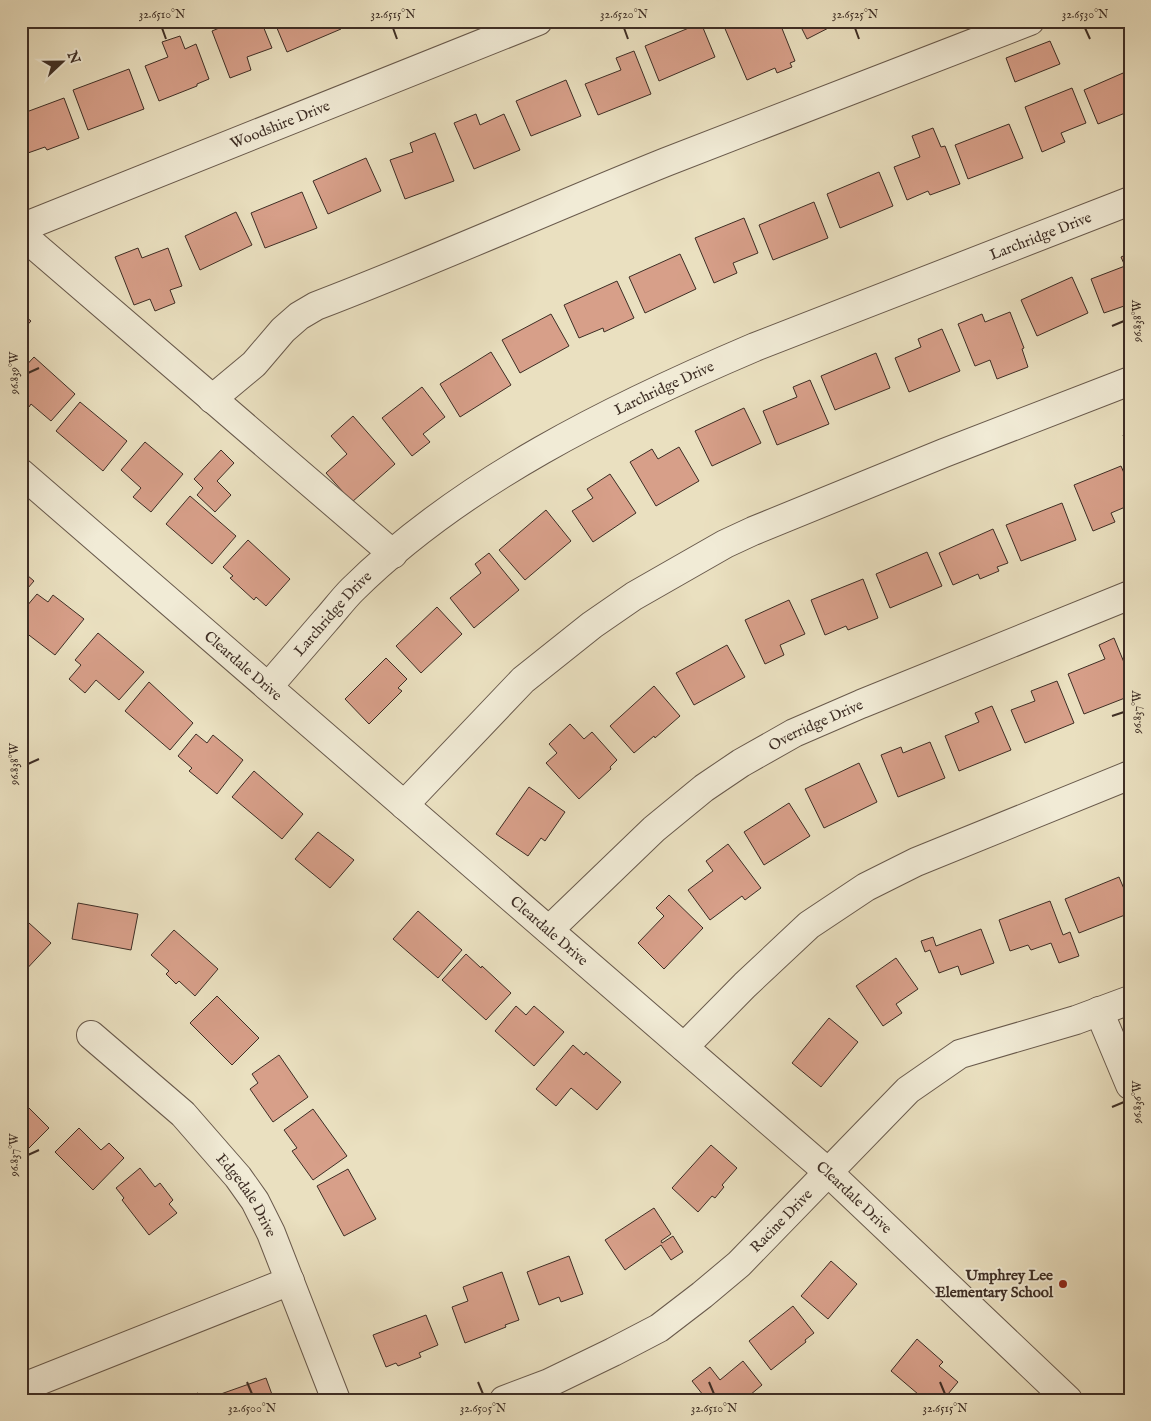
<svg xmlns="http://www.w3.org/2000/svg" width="1151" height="1421" font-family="'IM FELL English',serif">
	<rect width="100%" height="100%" fill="#eae0c0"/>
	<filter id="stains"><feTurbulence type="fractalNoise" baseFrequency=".004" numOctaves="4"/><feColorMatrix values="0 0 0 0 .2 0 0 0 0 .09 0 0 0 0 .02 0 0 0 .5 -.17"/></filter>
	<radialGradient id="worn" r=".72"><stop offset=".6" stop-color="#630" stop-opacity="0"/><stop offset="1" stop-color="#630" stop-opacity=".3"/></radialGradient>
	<!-- building -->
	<g fill="#d79f89" stroke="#3e2e25">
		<polygon points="236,21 261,21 272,48 247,57 251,70 230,78 212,31"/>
		<polygon points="274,21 337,21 341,29 287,52"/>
		<polygon points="731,21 779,21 795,61 790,63 792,67 777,73 775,68 747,80 723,24"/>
		<polygon points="798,21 842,21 807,39"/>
		<polygon points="701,23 715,57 659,81 645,46"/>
		<polygon points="180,36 185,49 196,44 209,79 197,84 197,86 159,101 145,66 168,57 162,42"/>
		<polygon points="1050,41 1060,64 1015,82 1006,58"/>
		<polygon points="634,51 651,94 598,115 585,84 621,70 616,58"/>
		<polygon points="129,69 144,109 88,130 73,90"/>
		<polygon points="1130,70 1130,111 1098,124 1084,90"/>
		<polygon points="566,80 581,116 531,136 516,101"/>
		<polygon points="1072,88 1086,123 1061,133 1065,142 1042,152 1025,107"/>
		<polygon points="64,98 79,138 47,150 45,147 25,154 21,143 21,114"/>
		<polygon points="476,114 480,125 504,114 520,150 474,169 454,123"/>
		<polygon points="1009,124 1023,158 968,179 955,145"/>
		<polygon points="933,128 941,147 945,146 960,184 930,195 928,191 907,200 894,167 920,157 912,136"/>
		<polygon points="435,133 454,181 405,199 390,160 413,152 410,143"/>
		<polygon points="366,158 381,191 328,214 313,181"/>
		<polygon points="879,172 893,206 840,228 827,194"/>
		<polygon points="302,192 317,228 265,248 251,213"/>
		<polygon points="814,202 828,238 773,260 759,225"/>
		<polygon points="236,212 252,245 200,270 185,236"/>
		<polygon points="744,218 758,253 733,263 737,273 714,283 695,238"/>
		<polygon points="138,248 142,258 168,248 182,286 170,290 175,303 155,311 150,299 134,305 115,257"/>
		<polygon points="1130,253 1130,304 1104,313 1091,279 1125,266 1121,257"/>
		<polygon points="680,254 696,289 645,313 629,277"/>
		<polygon points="1072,277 1088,313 1037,336 1021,300"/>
		<polygon points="617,281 634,318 604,332 603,328 579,338 564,305"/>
		<polygon points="1010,312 1024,348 1022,349 1028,367 997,379 990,360 975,366 958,324 982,314 985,322"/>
		<polygon points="21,313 31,321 21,332"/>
		<polygon points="551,314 569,346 520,373 502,340"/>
		<polygon points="942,329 960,371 909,392 895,358 921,347 918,339"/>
		<polygon points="491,352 511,385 460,417 440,384"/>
		<polygon points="876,353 890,388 835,410 821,376"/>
		<polygon points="34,357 75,394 51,421 31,404 29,407 21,400 21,371"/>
		<polygon points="810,380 829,424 777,445 763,411 797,397 793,387"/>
		<polygon points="422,387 445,417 423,434 430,442 412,456 382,418"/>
		<polygon points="80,402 127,441 103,471 56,431"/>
		<polygon points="744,408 761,443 712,466 695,431"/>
		<polygon points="353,416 395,464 352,502 326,473 347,454 331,436"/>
		<polygon points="1130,432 1130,451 1123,435"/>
		<polygon points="145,442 183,474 151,512 133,497 141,488 121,470"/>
		<polygon points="679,447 699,481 656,506 630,462 652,449 658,459"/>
		<polygon points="221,450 234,463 217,481 231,495 215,512 197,495 203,488 194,479"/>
		<polygon points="1121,466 1130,487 1130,505 1111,513 1115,522 1093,531 1074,485"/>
		<polygon points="610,474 636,513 593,542 572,511 593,498 587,489"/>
		<polygon points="190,496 236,536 212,564 166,524"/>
		<polygon points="1062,503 1076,540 1021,561 1006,525"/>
		<polygon points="546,510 571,541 525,580 499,550"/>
		<polygon points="993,529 1008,563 997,567 999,571 980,579 978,574 953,585 939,553"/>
		<polygon points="248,540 290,579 266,606 256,597 254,600 230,578 233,576 223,567"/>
		<polygon points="927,552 942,586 890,608 876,574"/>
		<polygon points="489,553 519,590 474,628 450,598 481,573 475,564"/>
		<polygon points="21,570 34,581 21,596"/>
		<polygon points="863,579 878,618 848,630 846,626 825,635 811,600"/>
		<polygon points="37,594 48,602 53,595 84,619 55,655 21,629 21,613"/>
		<polygon points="789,600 805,634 780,645 784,655 765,664 745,620"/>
		<polygon points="437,607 462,634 421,673 396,646"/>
		<polygon points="98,633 144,672 119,700 96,680 85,693 69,679 81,665 75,660"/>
		<polygon points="1114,638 1130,677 1130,696 1084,714 1068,674 1105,659 1099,645"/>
		<polygon points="727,645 745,677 694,705 676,673"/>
		<polygon points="386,658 407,679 398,688 402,691 369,724 345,699"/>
		<polygon points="1057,681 1074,723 1025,743 1011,710 1035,701 1031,691"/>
		<polygon points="149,682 193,723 170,750 125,711"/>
		<polygon points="654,686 680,716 655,738 654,736 634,753 610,726"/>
		<polygon points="992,706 1011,750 959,771 945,736 979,722 975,713"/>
		<polygon points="570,724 584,739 592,732 617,760 610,767 611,769 579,799 546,763 557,753 549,744"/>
		<polygon points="196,734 207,743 213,735 243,760 217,794 189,771 192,768 178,756"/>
		<polygon points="930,742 945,778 898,797 881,755 901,747 903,753"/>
		<polygon points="859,763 877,802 824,828 805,789"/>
		<polygon points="254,771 303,814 282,839 232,797"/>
		<polygon points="529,787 565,812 545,841 541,838 528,856 496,834"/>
		<polygon points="789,803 810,836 764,865 744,832"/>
		<polygon points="318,832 354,860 330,888 295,859"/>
		<polygon points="1130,840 1130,858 1124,842"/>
		<polygon points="728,844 761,888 745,900 742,896 710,920 688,890 713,871 706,861"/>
		<polygon points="1119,877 1130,903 1130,913 1079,933 1065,899"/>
		<polygon points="669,895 703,928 664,969 638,943 664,916 656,908"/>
		<polygon points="1050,901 1063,935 1070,932 1079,956 1059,963 1051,943 1031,950 1028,945 1010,951 999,920"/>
		<polygon points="78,903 138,914 131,950 72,939"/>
		<polygon points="418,911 462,950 438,978 393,939"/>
		<polygon points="29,923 51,943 21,975 21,932"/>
		<polygon points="981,929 994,963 961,975 958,966 939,973 930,950 925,952 921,941 933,937 936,946"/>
		<polygon points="174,930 218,969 195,996 179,981 176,984 166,974 169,971 151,955"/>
		<polygon points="466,954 481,968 482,966 511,993 486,1020 442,980"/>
		<polygon points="896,958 918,989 896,1004 902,1013 883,1026 856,986"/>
		<polygon points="217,996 259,1038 232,1065 190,1023"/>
		<polygon points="516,1006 526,1015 534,1006 564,1032 534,1066 495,1031"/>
		<polygon points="829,1018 858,1042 821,1087 792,1063"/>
		<polygon points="573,1045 584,1055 586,1052 621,1082 597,1110 571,1088 556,1106 536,1089"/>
		<polygon points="279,1055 308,1097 273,1122 250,1089 258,1083 252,1074"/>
		<polygon points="22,1101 49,1128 23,1154 21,1152"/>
		<polygon points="313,1109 347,1156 313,1180 292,1151 297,1148 284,1130"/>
		<polygon points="79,1128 101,1150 109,1143 124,1158 93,1190 55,1152"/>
		<polygon points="711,1145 737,1168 722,1185 724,1187 715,1198 712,1196 698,1212 672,1188"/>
		<polygon points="140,1168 155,1187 160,1183 173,1200 169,1204 177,1213 149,1235 122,1200 124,1198 116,1188"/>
		<polygon points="348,1169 376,1219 344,1236 317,1186"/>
		<polygon points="654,1208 671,1234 661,1241 662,1243 673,1236 683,1252 671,1260 661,1245 625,1270 605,1240"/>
		<polygon points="569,1256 583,1294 561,1302 559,1297 539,1305 527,1272"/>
		<polygon points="831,1261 857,1284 828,1319 801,1296"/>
		<polygon points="502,1272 519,1320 505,1325 506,1327 465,1343 452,1307 468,1301 463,1287"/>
		<polygon points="793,1306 814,1333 805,1340 806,1342 771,1370 749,1341"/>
		<polygon points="426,1315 438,1345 419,1353 421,1357 398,1366 396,1363 386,1367 373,1335"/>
		<polygon points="917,1339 943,1362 939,1366 958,1382 943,1400 925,1400 891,1371"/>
		<polygon points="743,1361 762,1385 744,1400 707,1400 692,1381 710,1367 720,1380"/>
		<polygon points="266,1378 274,1400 220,1400 218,1395"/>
		<polygon points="198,1393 200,1400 186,1400 185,1398"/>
		<polygon points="667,1394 669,1400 655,1400"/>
	</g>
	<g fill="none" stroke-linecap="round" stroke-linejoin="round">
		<!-- minor casing -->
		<g stroke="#695a4c" stroke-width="30">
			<g id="minor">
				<path id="s1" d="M21,228L538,21"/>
				<polyline points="21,234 393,554"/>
				<path d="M212,399L254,364L283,330L299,316L316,306C434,261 549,209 666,162C787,114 909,69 1030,21"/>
				<path id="s2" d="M21,473L829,1173L1068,1400"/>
				<path id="s3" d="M268,687C287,665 306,643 325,621C334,611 343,599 352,590C462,481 614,407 755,347L1130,201"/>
				<polyline points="404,805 523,680 592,625 634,596 725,544 753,531 944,453 1130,381"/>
				<path id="s4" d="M549,930L654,829L704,788L741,763L794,733L861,704L1130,595"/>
				<polyline points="1099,1011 1130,1085"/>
				<path id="s5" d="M91,1035L183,1114L238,1177L255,1201L271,1233L336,1400"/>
				<polyline points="684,1047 745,985 809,925 866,887 916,862 1130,775"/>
				<polyline points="21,1388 290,1281"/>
				<path id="s6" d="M504,1400L549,1383L613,1352L659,1328L702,1295L739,1264L908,1090L960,1054L1076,1020L1130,1000"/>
			</g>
		</g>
		<!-- minor -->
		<use href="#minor" stroke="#f1ebd6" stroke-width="28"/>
	</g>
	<!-- ticks -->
	<path fill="none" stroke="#3e2e25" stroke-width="2" d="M162,28L166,39M393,28L397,39M624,28L628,39M855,28L859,39M1085,28L1090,39M1112,326L1124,321M28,373L39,368M1112,716L1124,712M28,764L39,759M1112,1107L1124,1102M28,1155L39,1150M247,1382L252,1394M478,1382L483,1394M709,1382L714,1394M940,1382L945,1394"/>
	<!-- markers -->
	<circle fill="#8f2418" stroke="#f1ebd6" stroke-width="2" cx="1063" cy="1284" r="5"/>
	<g text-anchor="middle" stroke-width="4" stroke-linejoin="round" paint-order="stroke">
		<!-- street labels -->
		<g font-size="15" fill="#3e2e25" stroke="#f1ebd6">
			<text dy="5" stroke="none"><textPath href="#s1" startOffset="279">Woodshire Drive</textPath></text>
			<text dy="5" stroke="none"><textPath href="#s3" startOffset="908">Larchridge Drive</textPath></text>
			<text dy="5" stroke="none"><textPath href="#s3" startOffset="502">Larchridge Drive</textPath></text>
			<text dy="5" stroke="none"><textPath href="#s3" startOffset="98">Larchridge Drive</textPath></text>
			<text dy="5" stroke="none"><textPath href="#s2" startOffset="294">Cleardale Drive</textPath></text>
			<text dy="5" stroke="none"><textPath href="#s4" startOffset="339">Overridge Drive</textPath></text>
			<text dy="5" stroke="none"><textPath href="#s2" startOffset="699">Cleardale Drive</textPath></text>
			<text dy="5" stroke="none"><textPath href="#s5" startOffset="225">Edgedale Drive</textPath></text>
			<text dy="5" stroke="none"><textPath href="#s2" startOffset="1104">Cleardale Drive</textPath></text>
			<text dy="5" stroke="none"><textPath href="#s6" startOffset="334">Racine Drive</textPath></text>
		</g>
		<!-- poi labels -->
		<g font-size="15" font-weight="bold" fill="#3e2e25" stroke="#f1ebd6" text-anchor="end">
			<text x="1053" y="1280">Umphrey Lee<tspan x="1053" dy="17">Elementary School</tspan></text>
		</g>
	</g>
	<!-- margin -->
	<rect width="1151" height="1421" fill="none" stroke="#eae0c0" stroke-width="55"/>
	<!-- north arrow -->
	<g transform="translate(62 62) rotate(68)" stroke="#f1ebd6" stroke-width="4" paint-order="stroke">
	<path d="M0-4L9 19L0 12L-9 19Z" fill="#3e2e25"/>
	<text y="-8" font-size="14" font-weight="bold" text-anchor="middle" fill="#3e2e25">N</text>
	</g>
	<rect x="28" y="28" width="1096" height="1366" fill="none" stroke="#3e2e25" stroke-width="2"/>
	<g font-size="12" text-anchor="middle" fill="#3e2e25">
		<text x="162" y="18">32.6510°N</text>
		<text x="393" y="18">32.6515°N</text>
		<text x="624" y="18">32.6520°N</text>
		<text x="855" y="18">32.6525°N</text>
		<text x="1085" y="18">32.6530°N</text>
		<text transform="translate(1137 321) rotate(-90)" y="4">96.838°W</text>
		<text transform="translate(14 373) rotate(-90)" y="4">96.839°W</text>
		<text transform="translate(1137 712) rotate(-90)" y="4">96.837°W</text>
		<text transform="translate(14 764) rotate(-90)" y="4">96.838°W</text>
		<text transform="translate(1137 1102) rotate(-90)" y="4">96.836°W</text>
		<text transform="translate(14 1155) rotate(-90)" y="4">96.837°W</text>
		<text x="252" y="1412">32.6500°N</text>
		<text x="483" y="1412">32.6505°N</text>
		<text x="714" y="1412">32.6510°N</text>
		<text x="945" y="1412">32.6515°N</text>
	</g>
	<rect width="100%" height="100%" filter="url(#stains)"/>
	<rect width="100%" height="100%" fill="url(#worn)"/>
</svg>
